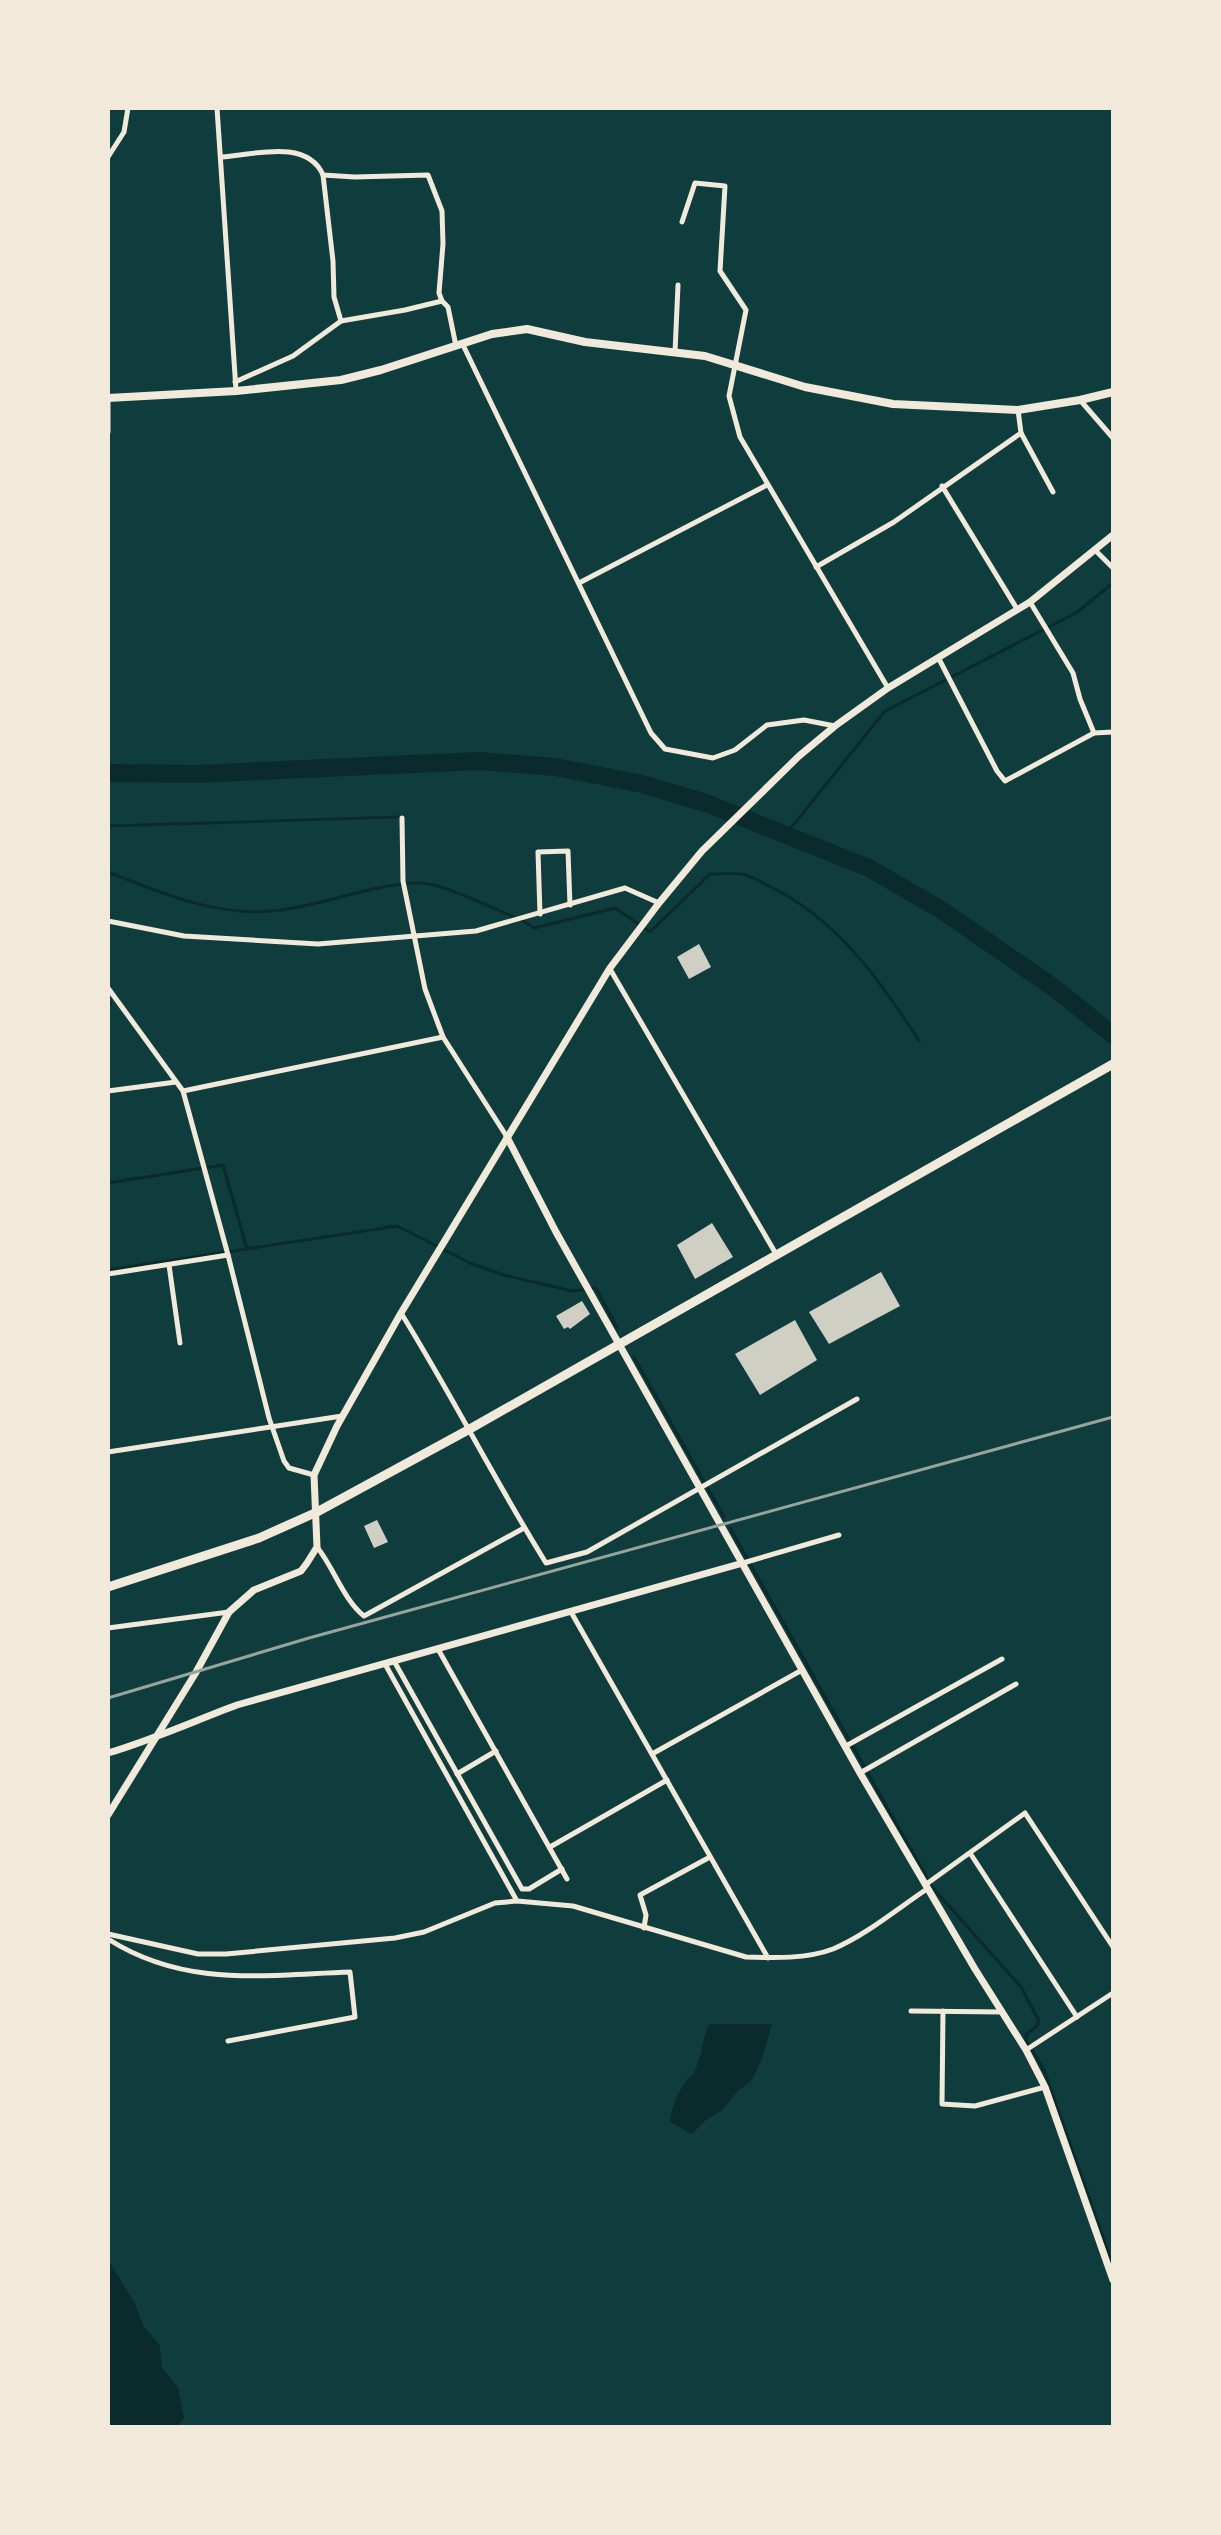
<svg xmlns="http://www.w3.org/2000/svg" width="1221" height="2535" font-family="Bitter,serif">
	<rect width="100%" height="100%" fill="#0f3d3e"/>
	<!-- water -->
	<g fill="#0a2a2b">
		<path d="M709,2024H772L762,2059L751,2081L738,2091L721,2111L706,2120L692,2134L670,2122C672,2107 677,2094 686,2081C691,2075 691,2079 694,2072C702,2058 702,2039 709,2024Z"/>
		<polygon points="108,2259 135,2304 143,2325 160,2346 162,2368 178,2388 184,2417 178,2427 108,2427"/>
	</g>
	<g fill="none" stroke-linecap="round" stroke-linejoin="round">
		<!-- stream -->
		<g stroke="#0a2a2b" stroke-width="3">
			<polyline points="108,826 397,817"/>
			<polyline points="786,834 885,711 1076,613 1113,583"/>
			<path d="M108,872C161,893 214,916 272,911C322,907 371,883 421,883C443,883 500,912 524,921L534,928L615,908L650,932L710,874C720,874 731,873 741,874C751,875 761,882 769,886C836,918 880,980 919,1041"/>
			<polyline points="108,1004 111,1003"/>
			<polyline points="108,1183 223,1165 247,1249"/>
			<polyline points="108,1270 397,1226 472,1264 504,1275 572,1291 596,1288 617,1328"/>
			<polyline points="634,1357 724,1517"/>
			<polyline points="730,1528 932,1887 1021,1987 1038,2019 1038,2025 1026,2035 1026,2040 1044,2070 1113,2265"/>
		</g>
		<!-- river -->
		<polyline stroke="#0a2a2b" stroke-width="18" points="108,773 196,774 479,761 555,767 642,784 706,803 869,868 943,911 1053,987 1113,1035"/>
	</g>
	<!-- building -->
	<g fill="#cfcfc3">
		<polygon points="699,944 711,967 689,979 677,957"/>
		<polygon points="712,1223 733,1257 695,1279 677,1245"/>
		<polygon points="881,1272 900,1306 829,1344 809,1312"/>
		<polygon points="582,1301 590,1314 570,1329 568,1327 564,1329 556,1316"/>
		<polygon points="795,1320 817,1360 760,1395 735,1354"/>
		<polygon points="377,1520 388,1542 374,1548 364,1526"/>
	</g>
	<g fill="none" stroke-linecap="round" stroke-linejoin="round">
		<!-- minor -->
		<g stroke="#f1e9da" stroke-width="5">
			<polyline points="217,108 236,390"/>
			<polyline points="108,157 124,132 128,108"/>
			<path d="M222,157C252,155 307,138 323,175L333,261L334,297L341,321L405,310L442,301"/>
			<polyline points="323,175 355,177 428,175 442,211 443,244 439,293 442,301 448,307 456,346"/>
			<polyline points="682,222 695,183 725,186 720,271 746,310 729,396 740,437 888,688"/>
			<polyline points="463,345 651,733 665,749 713,758 735,750 767,725 804,720 835,726"/>
			<polyline points="675,352 678,285"/>
			<polyline points="235,382 293,356 341,321"/>
			<polyline points="1080,400 1113,438"/>
			<polyline points="1018,410 1021,433 1053,492"/>
			<polyline points="108,432 108,397"/>
			<polyline points="942,486 1017,609"/>
			<polyline points="1096,551 1113,568"/>
			<polyline points="816,567 894,522 1021,433"/>
			<polyline points="579,583 767,485"/>
			<polyline points="1030,602 1073,673 1080,699 1094,733"/>
			<polyline points="939,659 997,771 1005,781 1094,733 1113,732"/>
			<polyline points="402,818 403,881 425,989 443,1037 507,1137"/>
			<polyline points="540,914 538,852 568,851 570,905"/>
			<polyline points="108,921 184,936 318,944 476,931 625,888 659,903"/>
			<polyline points="610,969 776,1254"/>
			<polyline points="108,988 183,1091 228,1255 269,1418 284,1461 289,1468 314,1475"/>
			<polyline points="108,1091 176,1082"/>
			<polyline points="183,1091 443,1037"/>
			<polyline points="169,1265 180,1343"/>
			<polyline points="108,1274 228,1255"/>
			<path d="M401,1313C452,1395 495,1481 546,1563L587,1552L857,1399"/>
			<polyline points="108,1452 342,1416"/>
			<path d="M317,1547C334,1568 343,1599 364,1616L524,1528"/>
			<polyline points="743,1563 839,1535"/>
			<polyline points="571,1612 768,1958"/>
			<polyline points="108,1628 229,1612"/>
			<polyline points="438,1649 567,1879"/>
			<polyline points="394,1661 522,1889 529,1889 562,1869"/>
			<path d="M385,1664L517,1901L573,1906L746,1957C773,1958 807,1959 833,1949C866,1935 897,1909 927,1889"/>
			<polyline points="846,1746 1002,1659"/>
			<polyline points="652,1754 802,1670"/>
			<polyline points="860,1773 1016,1684"/>
			<polyline points="457,1774 496,1751"/>
			<polyline points="550,1847 667,1780"/>
			<polyline points="970,1853 1077,2017"/>
			<polyline points="925,1885 1025,1813 1113,1947"/>
			<polyline points="644,1928 646,1915 640,1895 710,1857"/>
			<polyline points="108,1934 198,1954 226,1954 395,1938 424,1932 495,1903 517,1901"/>
			<path d="M108,1939C185,1988 263,1975 350,1972L355,2017L228,2041"/>
			<polyline points="911,2011 1002,2012"/>
			<polyline points="943,2011 942,2104 975,2106 1045,2087"/>
			<polyline points="1026,2050 1113,1993"/>
		</g>
		<!-- tertiary -->
		<g stroke="#f1e9da" stroke-width="7">
			<polyline points="507,1137 556,1232 860,1773 975,1969 1026,2050 1045,2087 1113,2280"/>
			<path d="M108,1753C152,1740 194,1721 237,1705L743,1563"/>
			<polyline points="108,1815 195,1674 229,1612 254,1590 301,1571 307,1563 317,1547 314,1475 337,1426 401,1313 610,968 659,903 702,851 799,756 835,726 888,688 1030,602 1113,535"/>
		</g>
		<!-- secondary -->
		<polyline stroke="#f1e9da" stroke-width="8" points="108,398 236,391 341,380 381,370 492,334 527,329 585,342 705,356 805,387 893,404 1018,410 1080,400 1113,392"/>
		<!-- trunk -->
		<polyline stroke="#f1e9da" stroke-width="9" points="108,1587 259,1538 317,1512 468,1430 1113,1064"/>
		<!-- rail -->
		<polyline stroke="#97a49c" stroke-width="3" points="108,1698 309,1638 1113,1417"/>
	</g>
	<!-- border -->
	<rect width="1221" height="2535" fill="none" stroke="#f1e9da" stroke-width="220"/>
</svg>
